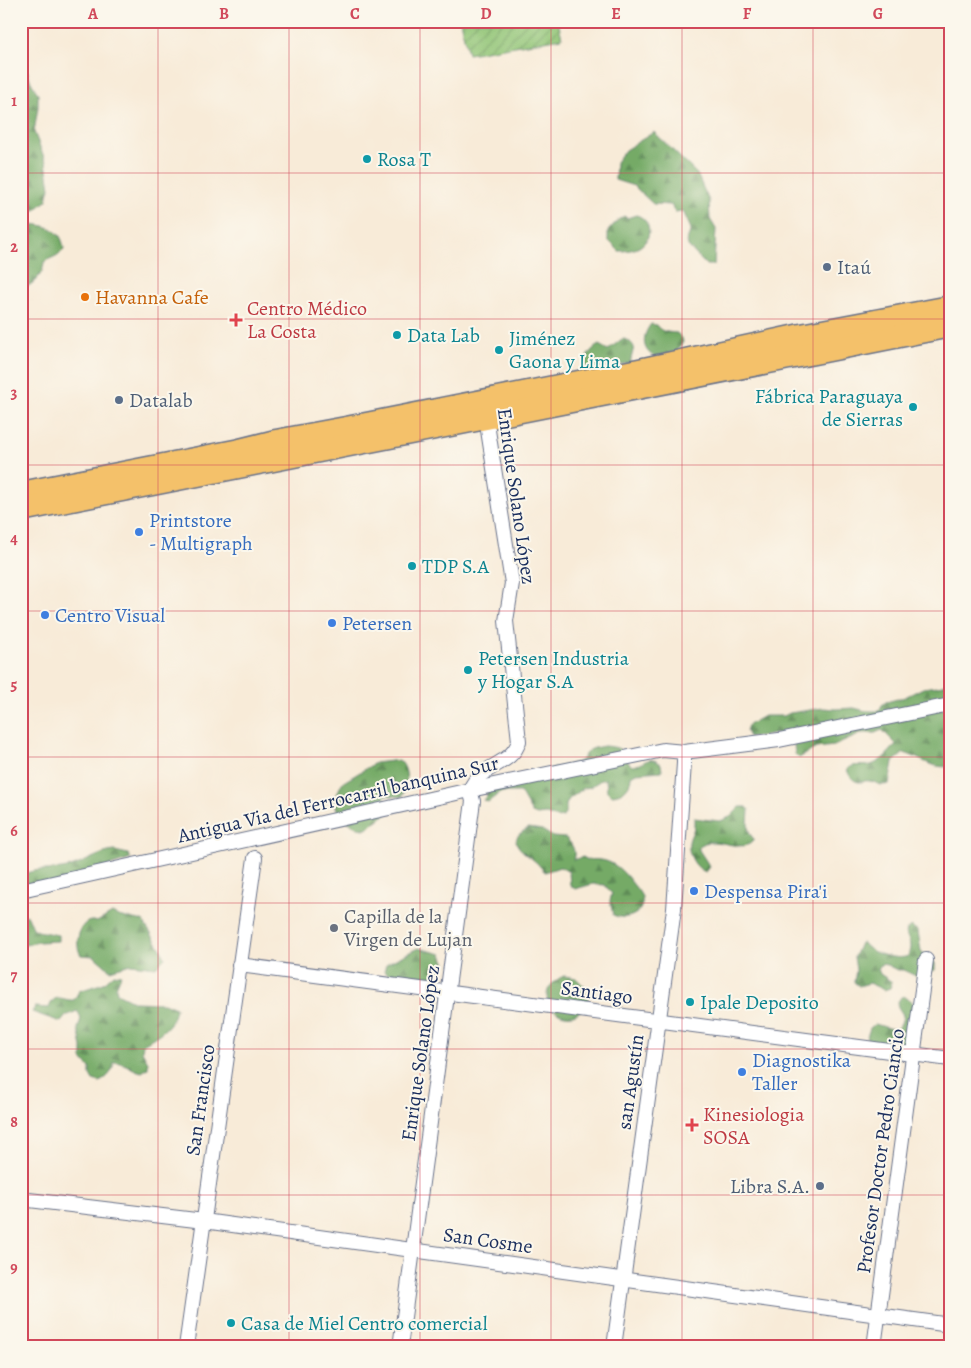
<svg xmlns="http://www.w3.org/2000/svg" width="971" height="1368" font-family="Alegreya,serif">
	<defs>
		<pattern id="forest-firs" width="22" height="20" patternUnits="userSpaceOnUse" patternTransform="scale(1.25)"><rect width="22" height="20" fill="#74aa66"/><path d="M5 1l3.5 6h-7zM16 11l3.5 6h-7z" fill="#5e8b57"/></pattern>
		<pattern id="garden-furrows" width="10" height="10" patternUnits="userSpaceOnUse" patternTransform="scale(1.25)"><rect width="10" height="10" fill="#90c475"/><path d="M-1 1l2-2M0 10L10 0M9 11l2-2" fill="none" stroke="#75a063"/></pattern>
	</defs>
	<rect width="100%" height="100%" fill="#fbf7ec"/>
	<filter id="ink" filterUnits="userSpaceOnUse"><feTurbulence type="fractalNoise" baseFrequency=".02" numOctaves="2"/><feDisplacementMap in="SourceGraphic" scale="10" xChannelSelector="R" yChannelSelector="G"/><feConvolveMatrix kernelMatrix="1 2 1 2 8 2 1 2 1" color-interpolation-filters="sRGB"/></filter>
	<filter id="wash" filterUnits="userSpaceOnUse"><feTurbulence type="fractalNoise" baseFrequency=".0096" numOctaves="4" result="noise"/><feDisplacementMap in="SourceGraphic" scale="20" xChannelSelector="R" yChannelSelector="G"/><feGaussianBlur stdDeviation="1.12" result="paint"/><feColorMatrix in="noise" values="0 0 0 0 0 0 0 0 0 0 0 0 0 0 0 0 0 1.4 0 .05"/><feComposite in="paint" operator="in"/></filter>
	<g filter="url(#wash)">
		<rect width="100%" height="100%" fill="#f8ebd8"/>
		<!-- forest -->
		<g fill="url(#forest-firs)" stroke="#486c62">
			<polygon points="21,64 27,70 31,82 38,94 38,107 34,132 46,162 50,188 47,200 34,211 21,213"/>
			<polygon points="654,132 697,174 709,201 710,219 716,229 714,265 706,265 688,246 687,240 691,229 683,211 675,212 671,205 653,204 634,186 615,180 616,162 625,150"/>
			<path d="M636,215C649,218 654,235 642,245C636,250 627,251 619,251L608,240V231L618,220L624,216L627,218Z"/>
			<path d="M32,224C49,226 62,230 64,249C58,257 52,257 44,262C44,274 33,286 21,289V226Z"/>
			<path d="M651,324L656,325C662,333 668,332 677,333L682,338L683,342L677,351L655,357C641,350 642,335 651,324Z"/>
			<path d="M622,339C628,339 631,342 634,347L630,363L588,370L585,365C586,356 591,349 599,345L608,350Z"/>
			<path d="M950,681V766C934,770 919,757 904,753L893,762L889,784C877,787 878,782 869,781C866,780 863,782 861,782C854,783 848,775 847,769C853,763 862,767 871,765C881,762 890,752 896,744L882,730L875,733H863L834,746L816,748L799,758L795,754L793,736L775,734L755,737H749L746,731L748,725L764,716H784L790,713L823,708L835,709L854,708L866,711H879L882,705L886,702L905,697L923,688L943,685Z"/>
			<path d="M604,746C616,747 626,748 628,762L632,766C646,764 648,754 661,764L662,771L636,773L631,776C631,788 622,795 611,795L607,791L606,779L601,780L590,787L584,788L569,799L566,805V811L563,817L557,818L546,814L537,815L532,813L520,792H501L488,802L483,800L487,797L485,785L579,762C583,759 584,755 587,752C591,748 599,747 604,746Z"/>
			<path d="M399,760C409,768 408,786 402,797L384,795L387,808L386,814L370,826L364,829L358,828L342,818L338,813L334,800L342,783L375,763Z"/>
			<path d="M740,807H746L749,809C749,819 745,831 754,839C745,857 712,832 699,847V850L710,867L706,872C695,869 687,853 689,842C690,836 694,831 694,826C694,823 694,820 694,818L720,821L730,817Z"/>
			<path d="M529,828L542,830L553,837L566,838C573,845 576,851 573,860L583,857L588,860C610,857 621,868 633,884C636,888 640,892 642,897C645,915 626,921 613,915L610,900L612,894L605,885L593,884L575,889L570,885L569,872L560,867L545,872C542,869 540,866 537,863C524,851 502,841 529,828Z"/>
			<path d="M115,851L128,854L131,859L26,893L21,899V875C39,867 50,872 67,868C84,864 98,852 115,851Z"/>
			<path d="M112,913C122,919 133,918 143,921C151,935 159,943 165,958L156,967L131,964L110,970L94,956L81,955C73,944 80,915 97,922Z"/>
			<polygon points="21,914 28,916 33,928 38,931 58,935 58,941 39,942 21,946"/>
			<path d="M911,926L918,931L921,952L935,963V970L916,976L903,970H897L887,965L881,964L878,969L880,974L892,982L890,988L884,990L869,983L859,986L854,982L856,970L854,957L860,943H863C868,953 898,961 908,956C909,953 910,949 910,947C910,937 901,933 911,926Z"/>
			<polygon points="418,948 442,954 446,964 438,977 393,977 384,971 386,964"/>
			<path d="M114,974L121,975L116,987L117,993L135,1002L164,1003L176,1008C174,1027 158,1035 143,1044L142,1051L148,1062V1068L142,1072C131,1070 128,1063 114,1062C113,1072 108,1077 100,1082L93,1080L90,1075V1068L82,1059V1047L78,1028C81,1021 82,1017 77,1011L66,1016L61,1022L32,1012L35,1007L49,1008C55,991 62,1001 74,1000L79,991L104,983Z"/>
			<path d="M564,976L576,978L588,990C589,996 588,999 585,1005C569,1034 522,995 564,976Z"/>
			<path d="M904,996L916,1005L908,1056L868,1043L866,1040L870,1028L875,1024C889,1027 900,1037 903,1015L898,1007L897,1003L901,997Z"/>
		</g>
		<!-- garden -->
		<polygon fill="url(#garden-furrows)" stroke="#567a6a" points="460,21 558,21 562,38 468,54"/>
	</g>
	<g filter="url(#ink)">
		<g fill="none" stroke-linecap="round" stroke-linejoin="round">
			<!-- minor casing -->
			<g stroke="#687189" stroke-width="16">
				<g id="minor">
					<polyline points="684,752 779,740 950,705"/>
					<polyline points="21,890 470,790 663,750 684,752 684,763 674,909 614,1347"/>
					<polyline points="239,965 950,1059"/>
					<polyline points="21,1199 204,1221 950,1325"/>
					<polyline points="186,1347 255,858"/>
					<path d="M400,1347L473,801L470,790C481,763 512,766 519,741L506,621L512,583L485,411"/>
					<polyline points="874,1347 926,960"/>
				</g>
			</g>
			<!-- trunk casing -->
			<g stroke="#687189" stroke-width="25">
				<g id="trunk">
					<polyline points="21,493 240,450 276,441 346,428 639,370 801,335 950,307"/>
					<polyline points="21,510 950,326"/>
				</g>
			</g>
			<!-- minor -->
			<use href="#minor" stroke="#fff" stroke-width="14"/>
			<!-- trunk -->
			<use href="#trunk" stroke="#f4c16a" stroke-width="22"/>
		</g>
	</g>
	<!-- grid -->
	<path fill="none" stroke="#d1495b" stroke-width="1" stroke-opacity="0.55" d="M158,21V1347M289,21V1347M420,21V1347M551,21V1347M682,21V1347M813,21V1347M21,173H950M21,319H950M21,465H950M21,611H950M21,757H950M21,903H950M21,1049H950M21,1195H950"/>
	<!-- markers -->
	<g fill="#0f9aa8" stroke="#fbf7ec" stroke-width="2">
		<circle cx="367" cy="159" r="5"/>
		<circle cx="397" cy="335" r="5"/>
		<circle cx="499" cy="350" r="5"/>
		<circle cx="913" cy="407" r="5"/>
		<circle cx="412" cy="566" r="5"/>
		<circle cx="468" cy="670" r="5"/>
		<circle cx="690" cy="1002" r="5"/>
		<circle cx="231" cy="1323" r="5"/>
	</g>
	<g fill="#5c6f8a" stroke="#fbf7ec" stroke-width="2">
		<circle cx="827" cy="267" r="5"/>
		<circle cx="119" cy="400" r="5"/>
		<circle cx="820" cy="1186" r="5"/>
	</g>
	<circle fill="#e8710a" stroke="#fbf7ec" stroke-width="2" cx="85" cy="297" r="5"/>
	<g fill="#e0444e" stroke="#fbf7ec" stroke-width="2">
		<path d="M233.5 312.5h5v5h5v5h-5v5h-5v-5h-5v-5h5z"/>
		<path d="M689.5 1117.5h5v5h5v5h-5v5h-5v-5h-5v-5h5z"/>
	</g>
	<g fill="#3f7fe0" stroke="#fbf7ec" stroke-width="2">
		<circle cx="139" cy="532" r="5"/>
		<circle cx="45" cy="615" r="5"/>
		<circle cx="332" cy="623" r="5"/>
		<circle cx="694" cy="891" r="5"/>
		<circle cx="742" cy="1072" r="5"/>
	</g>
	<circle fill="#6b7280" stroke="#fbf7ec" stroke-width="2" cx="334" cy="928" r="5"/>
	<g text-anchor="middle" stroke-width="4" stroke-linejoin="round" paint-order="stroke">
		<!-- culture labels -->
		<g font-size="20" fill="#0d838f" stroke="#fbf7ec" text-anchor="start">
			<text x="377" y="166">Rosa T</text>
			<text x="407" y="342">Data Lab</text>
			<text x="509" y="345">Jiménez<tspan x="509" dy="23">Gaona y Lima</tspan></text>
			<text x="903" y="403" text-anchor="end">Fábrica Paraguaya<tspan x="903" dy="23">de Sierras</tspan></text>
			<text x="422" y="573">TDP S.A</text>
			<text x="478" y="665">Petersen Industria<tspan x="478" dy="23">y Hogar S.A</tspan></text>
			<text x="700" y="1009">Ipale Deposito</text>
			<text x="241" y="1330">Casa de Miel Centro comercial</text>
		</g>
		<!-- service labels -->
		<g font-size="20" fill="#4e5e75" stroke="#fbf7ec" text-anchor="start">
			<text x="837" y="274">Itaú</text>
			<text x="129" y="407">Datalab</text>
			<text x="810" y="1193" text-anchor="end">Libra S.A.</text>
		</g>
		<!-- food labels -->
		<g font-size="20" fill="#c56008" stroke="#fbf7ec" text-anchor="start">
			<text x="95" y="304">Havanna Cafe</text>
		</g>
		<!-- health labels -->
		<g font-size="20" fill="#be3a42" stroke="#fbf7ec" text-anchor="start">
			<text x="247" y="315">Centro Médico<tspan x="247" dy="23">La Costa</tspan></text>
			<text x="703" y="1121">Kinesiologia<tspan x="703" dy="23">SOSA</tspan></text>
		</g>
		<!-- street labels -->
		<g font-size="20" fill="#1b2f5e" stroke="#fbf7ec">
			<text transform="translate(517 496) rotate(82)" y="7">Enrique Solano López</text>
			<text transform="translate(338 799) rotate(-13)" y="7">Antigua Via del Ferrocarril banquina Sur</text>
			<text transform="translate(597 992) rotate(8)" y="7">Santiago</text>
			<text transform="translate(420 1053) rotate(-82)" y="7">Enrique Solano López</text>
			<text transform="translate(630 1082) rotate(-82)" y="7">san Agustín</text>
			<text transform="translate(200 1100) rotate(-82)" y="7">San Francisco</text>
			<text transform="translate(880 1151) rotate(-82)" y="7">Profesor Doctor Pedro Ciancio</text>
			<text transform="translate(488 1240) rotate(8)" y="7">San Cosme</text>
		</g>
		<!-- shop labels -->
		<g font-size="20" fill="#366cbe" stroke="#fbf7ec" text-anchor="start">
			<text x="149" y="527">Printstore<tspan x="149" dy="23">- Multigraph</tspan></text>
			<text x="55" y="622">Centro Visual</text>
			<text x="342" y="630">Petersen</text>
			<text x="704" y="898">Despensa Pira'i</text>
			<text x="752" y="1067">Diagnostika<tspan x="752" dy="23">Taller</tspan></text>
		</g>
		<!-- worship labels -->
		<g font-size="20" fill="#5b616d" stroke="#fbf7ec" text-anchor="start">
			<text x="344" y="923">Capilla de la<tspan x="344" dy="23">Virgen de Lujan</tspan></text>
		</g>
	</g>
	<!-- margin -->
	<rect width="971" height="1368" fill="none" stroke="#fbf7ec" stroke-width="55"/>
	<rect x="28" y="28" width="916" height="1312" fill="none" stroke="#d1495b" stroke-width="2"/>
	<g font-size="16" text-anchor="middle" font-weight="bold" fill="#d1495b">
		<text x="93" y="19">A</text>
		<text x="224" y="19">B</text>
		<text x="355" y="19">C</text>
		<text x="486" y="19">D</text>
		<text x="616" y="19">E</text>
		<text x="747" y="19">F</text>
		<text x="878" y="19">G</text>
		<text x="14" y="106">1</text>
		<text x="14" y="252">2</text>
		<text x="14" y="398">3</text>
		<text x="14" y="544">4</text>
		<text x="14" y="690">5</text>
		<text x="14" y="836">6</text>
		<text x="14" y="981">7</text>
		<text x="14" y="1127">8</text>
		<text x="14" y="1273">9</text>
	</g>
</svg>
